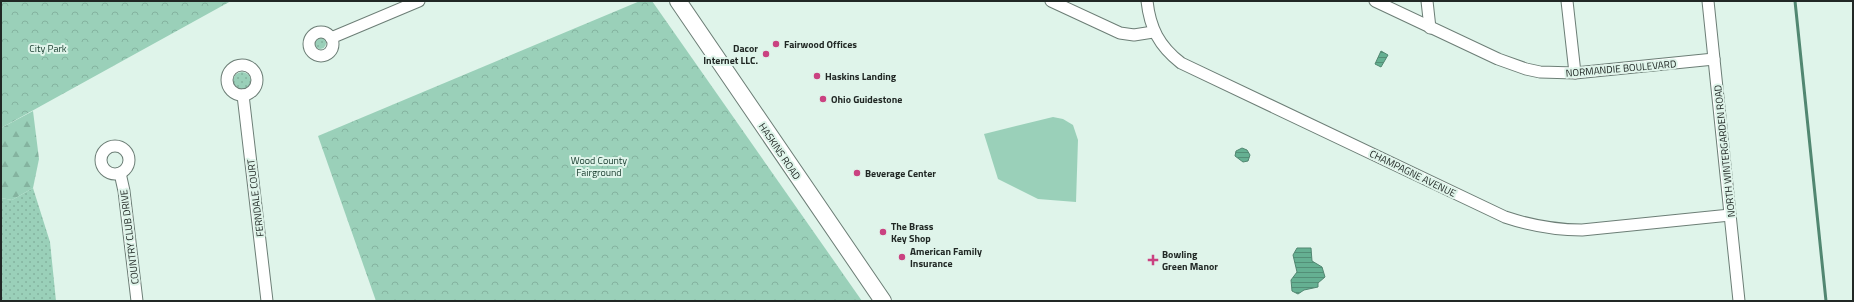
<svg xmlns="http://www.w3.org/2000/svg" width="1854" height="302" font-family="'Titillium Web',sans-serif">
	<defs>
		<pattern id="grass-dots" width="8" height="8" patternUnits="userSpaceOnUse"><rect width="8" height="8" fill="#9ad0b9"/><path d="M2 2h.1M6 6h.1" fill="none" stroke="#84b39f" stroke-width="1.8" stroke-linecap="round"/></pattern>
		<pattern id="forest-firs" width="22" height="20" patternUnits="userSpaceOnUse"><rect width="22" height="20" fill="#9ad0b9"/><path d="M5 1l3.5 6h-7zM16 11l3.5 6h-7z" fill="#84b39f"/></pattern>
		<pattern id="park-crowns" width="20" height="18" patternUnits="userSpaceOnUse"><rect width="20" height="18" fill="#9ad0b9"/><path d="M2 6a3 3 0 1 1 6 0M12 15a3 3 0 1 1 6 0" fill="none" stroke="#84b39f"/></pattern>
		<pattern id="water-rules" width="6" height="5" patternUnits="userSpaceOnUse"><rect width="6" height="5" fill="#65b092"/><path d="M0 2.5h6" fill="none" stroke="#538f77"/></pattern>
	</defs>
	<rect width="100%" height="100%" fill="#dff4ea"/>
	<!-- grass -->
	<g fill="url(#grass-dots)">
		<circle cx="320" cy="43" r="6"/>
		<circle cx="242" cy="81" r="9"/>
		<polygon points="33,188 50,242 56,301 1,301 1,198 12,200"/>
	</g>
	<!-- forest -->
	<polygon fill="url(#forest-firs)" points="33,111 39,159 33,188 12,200 1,198 1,128"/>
	<!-- park -->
	<g fill="url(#park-crowns)">
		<polygon points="1,1 231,1 1,128"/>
		<polygon points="640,1 652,1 862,301 376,301 318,136"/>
	</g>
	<!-- garden -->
	<g fill="#9ad0b9">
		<circle cx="57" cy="43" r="9"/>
		<polygon points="1053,117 1063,119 1073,125 1078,140 1076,202 1038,199 998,179 984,134"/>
	</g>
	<!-- water -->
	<g fill="url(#water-rules)" stroke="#518771">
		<polygon points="1381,51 1388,55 1381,67 1375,64"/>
		<polygon points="1242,148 1247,150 1250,155 1248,161 1243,162 1235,156 1236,151"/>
		<polygon points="1297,248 1311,248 1312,261 1322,267 1325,277 1318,283 1318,287 1304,290 1298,294 1292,291 1291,280 1297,272 1293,255"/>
	</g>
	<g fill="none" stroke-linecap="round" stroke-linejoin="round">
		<!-- stream -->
		<polyline stroke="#518771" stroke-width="3" points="1795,1 1826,301"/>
		<!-- minor casing -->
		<g stroke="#6c7e76" stroke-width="13">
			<g id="minor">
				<polyline points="1051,1 1120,33 1134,35 1153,32"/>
				<path d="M1147,1C1150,28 1159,46 1181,63L1505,217C1532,226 1555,230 1582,230L1730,215"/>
				<polyline points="1375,1 1498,59 1526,69 1540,72 1575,73 1714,59"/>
				<polyline points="1427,1 1430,28"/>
				<polyline points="1567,1 1575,73"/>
				<polyline points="1708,1 1739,301"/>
				<circle cx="321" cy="44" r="12"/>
				<polyline points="331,38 419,1"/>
				<circle cx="242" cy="80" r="15"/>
				<polyline points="243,95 267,301"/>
				<circle cx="115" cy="160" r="14"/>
				<polyline points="120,173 124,191 137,301"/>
			</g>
		</g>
		<!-- secondary casing -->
		<g stroke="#6c7e76" stroke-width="18">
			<polyline id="secondary" points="678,1 883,301"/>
		</g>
		<!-- minor -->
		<use href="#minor" stroke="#fff" stroke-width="11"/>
		<!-- secondary -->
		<use href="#secondary" stroke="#fff" stroke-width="16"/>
	</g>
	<!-- markers -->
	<g fill="#ca4281" stroke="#dff4ea" stroke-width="1.5">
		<circle cx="776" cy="44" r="4"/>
		<circle cx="766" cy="54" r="4"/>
		<circle cx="817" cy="76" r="4"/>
		<circle cx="823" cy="99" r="4"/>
		<circle cx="857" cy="173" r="4"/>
		<circle cx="883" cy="232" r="4"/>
		<circle cx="902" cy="257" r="4"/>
		<path d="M1151 254h4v4h4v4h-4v4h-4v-4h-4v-4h4z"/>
	</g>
	<g text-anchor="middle" stroke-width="4" stroke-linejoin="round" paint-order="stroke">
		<!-- poi labels -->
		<g font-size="10" font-weight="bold" fill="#212825" stroke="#dff4ea" text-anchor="start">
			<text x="784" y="48">Fairwood Offices</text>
			<text x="758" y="52" text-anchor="end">Dacor<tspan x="758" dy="12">Internet LLC.</tspan></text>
			<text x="825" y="80">Haskins Landing</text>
			<text x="831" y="103">Ohio Guidestone</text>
			<text x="865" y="177">Beverage Center</text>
			<text x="891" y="230">The Brass<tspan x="891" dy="12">Key Shop</tspan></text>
			<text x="910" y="255">American Family<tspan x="910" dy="12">Insurance</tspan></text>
			<text x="1162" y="258">Bowling<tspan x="1162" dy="12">Green Manor</tspan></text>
		</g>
		<!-- park labels -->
		<g font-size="10" fill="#173a2c" stroke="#dff4ea">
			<text x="48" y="52">City Park</text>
			<text x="599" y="164">Wood County<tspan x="599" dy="12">Fairground</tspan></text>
		</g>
		<!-- street labels -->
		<g font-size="10" fill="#212825" stroke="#dff4ea">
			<text transform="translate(1621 68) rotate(-5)" y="4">NORMANDIE BOULEVARD</text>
			<text transform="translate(780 151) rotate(56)" y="4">HASKINS ROAD</text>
			<text transform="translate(1724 151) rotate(-96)" y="4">NORTH WINTERGARDEN ROAD</text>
			<text transform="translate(1413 173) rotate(26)" y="4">CHAMPAGNE AVENUE</text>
			<text transform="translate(255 198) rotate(-97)" y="4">FERNDALE COURT</text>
			<text transform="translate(129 237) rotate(-97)" y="4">COUNTRY CLUB DRIVE</text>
		</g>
	</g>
	<!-- border -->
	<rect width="1854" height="302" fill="none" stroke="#212825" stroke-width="4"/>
</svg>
